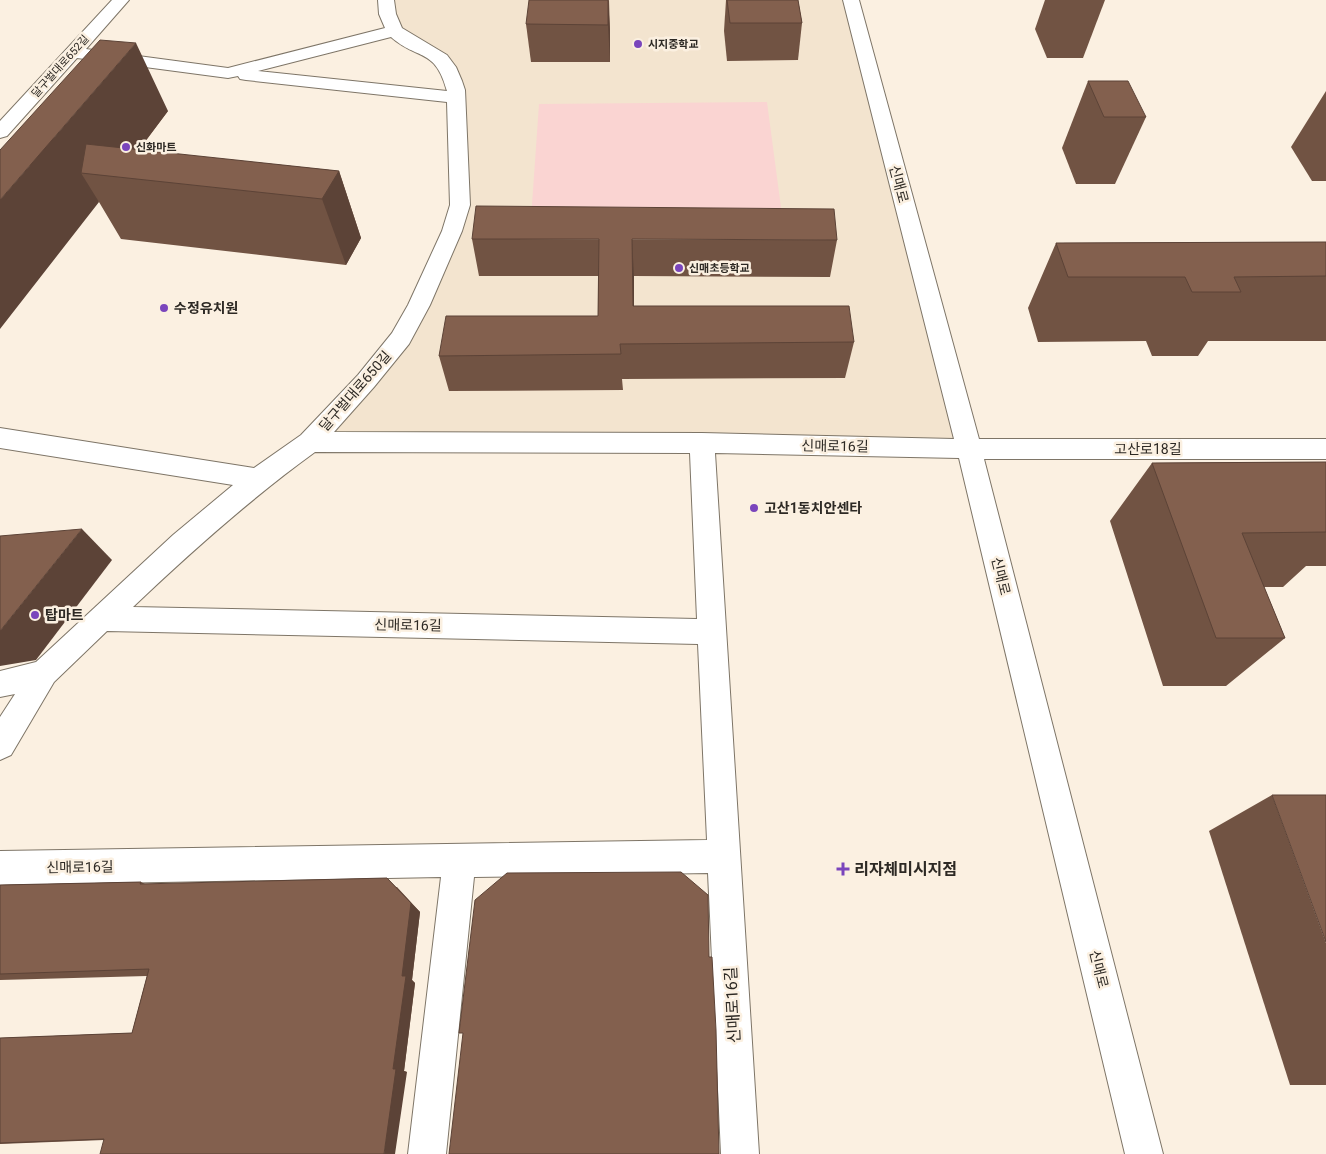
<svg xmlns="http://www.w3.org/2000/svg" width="1326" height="1154" font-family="Roboto,'Noto Sans KR',sans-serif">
	<rect width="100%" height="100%" fill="#fbf0e1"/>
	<!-- built -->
	<polygon fill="#f3e4cf" points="386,0 851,0 969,449 310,442 366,381 452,231 451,73 405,40"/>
	<!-- green -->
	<polygon fill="#fad4d2" points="767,102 782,215 531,219 539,104"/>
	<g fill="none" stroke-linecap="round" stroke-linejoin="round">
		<!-- minor casing -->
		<g stroke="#7e7567" stroke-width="2">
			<path id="minor" d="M112,0H129L86,49L228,68L385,28L379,14L378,0H394L396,14L402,28L447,55L456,67L462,81L465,90L470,205L462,231L430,305L409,344L374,387L334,432L702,433L954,439L843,0H859L979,439H1326V459H984L1163,1154H1125L959,458L715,453L759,1154H721L708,873L474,877L446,1154H408L441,877L0,885V851L707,840L698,644L107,631L54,682L11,755L0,760V717L15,694L0,697V671L36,662L173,535L233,485L0,448V428L254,468L301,435L358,375L392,333L408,305L442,231L450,205L447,102L246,80L240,79L238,76L228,78L77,58L7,136L0,138V121ZM391,37C418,61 435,47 447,91L258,71ZM315,452L690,453L697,619L133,607C191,552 250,499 315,452Z"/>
		</g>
		<!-- minor -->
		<use href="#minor" fill="#fff" fill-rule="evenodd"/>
	</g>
	<!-- wall -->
	<g fill="#715343">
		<polygon points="609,0 610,31 610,62 531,62 526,24"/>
		<polygon points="726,0 798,0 802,23 798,60 727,61 724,31"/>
		<polygon points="1045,0 1105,0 1083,58 1047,58 1035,29"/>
		<polygon points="1088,81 1146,117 1115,184 1076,184 1062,148"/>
		<polygon points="1326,91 1326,181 1312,181 1291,147"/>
		<polygon points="168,111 139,150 339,171 361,238 346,265 121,239 99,202 0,150"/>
		<polygon points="472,239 837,240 830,277 634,276 634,306 854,342 845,378 622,379 623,390 449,391 439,356 598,316 598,276 479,276"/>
		<polygon points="1326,242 1326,341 1208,341 1198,356 1152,356 1146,341 1038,342 1028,308 1056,243"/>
		<polygon points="1326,462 1326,566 1306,566 1283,587 1264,587 1285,638 1226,686 1163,686 1110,521 1152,463"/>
		<polygon points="1272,795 1326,943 1326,1085 1290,1085 1209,831"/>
		<polygon points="141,882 145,884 397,887 420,912 412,980 415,983 404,1071 407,1072 104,1140 0,1144 0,1038 132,1033 147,976 0,980 0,885"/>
	</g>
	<!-- shaded-wall -->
	<g fill="#5c4337">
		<polygon points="608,0 610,31 610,62 608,25"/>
		<polygon points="136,43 168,111 118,177 81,173 99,202 0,329 0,200"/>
		<polygon points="339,171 361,238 346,265 322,199"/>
		<polygon points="632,239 634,276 634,342 633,306"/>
		<polygon points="82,529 112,560 36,660 0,666 0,631"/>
		<polygon points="387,878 420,912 412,980 415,983 404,1071 407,1072 395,1154 384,1154 402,976"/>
	</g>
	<!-- building -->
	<g fill="#83604e" stroke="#5c4337">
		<polygon points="529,0 608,0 608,25 526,24"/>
		<polygon points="727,0 798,0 802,23 730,23"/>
		<polygon points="100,40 136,43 0,200 0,150"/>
		<polygon points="1088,81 1128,81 1146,117 1104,117"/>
		<polygon points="86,144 339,171 322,199 81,173"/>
		<polygon points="476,206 834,209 837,240 632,239 633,306 849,306 854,342 620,344 621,354 439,356 446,316 598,316 599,239 472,239"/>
		<polygon points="1326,242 1326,276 1234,277 1241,292 1192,292 1185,277 1068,277 1056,243"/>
		<polygon points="1326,462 1326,532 1242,533 1285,638 1216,638 1152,463"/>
		<polygon points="82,529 0,631 0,536"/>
		<polygon points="1272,795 1326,795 1326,942"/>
		<polygon points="681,872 708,895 709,957 712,957 716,1030 719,1154 449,1154 463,1033 459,1033 475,900 507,873"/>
		<polygon points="387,878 411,903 402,976 406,976 393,1069 396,1069 384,1154 100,1154 104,1139 0,1143 0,1038 132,1033 149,969 0,974 0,885 141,882 140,884"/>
	</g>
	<!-- markers -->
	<g fill="#7a45bc" stroke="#fbf0e1" stroke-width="2">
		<circle cx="638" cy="44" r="5"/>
		<circle cx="126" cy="147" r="5"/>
		<circle cx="679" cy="268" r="5"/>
		<circle cx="164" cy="308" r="5"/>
		<circle cx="754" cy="508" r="5"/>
		<circle cx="35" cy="615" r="5"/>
		<path d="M840.5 861.5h5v5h5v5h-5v5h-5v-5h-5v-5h5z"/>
	</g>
	<g text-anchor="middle" stroke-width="5" stroke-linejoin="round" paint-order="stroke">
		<!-- far-poi labels -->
		<g font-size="11" font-weight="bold" fill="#2d2924" stroke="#fbf0e1" text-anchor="start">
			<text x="648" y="48">시지중학교</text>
			<text x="136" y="151">신화마트</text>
			<text x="689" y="272">신매초등학교</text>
		</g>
		<!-- far-street labels -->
		<g font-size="11" fill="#2d2924" stroke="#fbf0e1">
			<text transform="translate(60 66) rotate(-48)" y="4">달구벌대로652길</text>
		</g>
		<!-- street labels -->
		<g font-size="14" fill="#2d2924" stroke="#fbf0e1">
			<text transform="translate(899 184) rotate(75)" y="5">신매로</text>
			<text transform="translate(355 391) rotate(-49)" y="5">달구벌대로650길</text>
			<text transform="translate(835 446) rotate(1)" y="5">신매로16길</text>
			<text x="1148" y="454">고산로18길</text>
			<text transform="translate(1001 576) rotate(76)" y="5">신매로</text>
			<text transform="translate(408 625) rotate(1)" y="5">신매로16길</text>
			<text transform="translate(80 867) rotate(-1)" y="5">신매로16길</text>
			<text transform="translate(1099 969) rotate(76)" y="5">신매로</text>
		</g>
		<!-- poi labels -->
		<g font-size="14" font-weight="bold" fill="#2d2924" stroke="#fbf0e1" text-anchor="start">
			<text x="174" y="313">수정유치원</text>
			<text x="764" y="513">고산1동치안센타</text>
			<text x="45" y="620">탑마트</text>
		</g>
		<!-- near-poi labels -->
		<g font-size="16" font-weight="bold" fill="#2d2924" stroke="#fbf0e1" text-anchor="start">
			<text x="854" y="875">리자체미시지점</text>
		</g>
		<!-- near-street labels -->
		<g font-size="16" fill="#2d2924" stroke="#fbf0e1">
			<text transform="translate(732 1005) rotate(-93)" y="6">신매로16길</text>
		</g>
	</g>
</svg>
